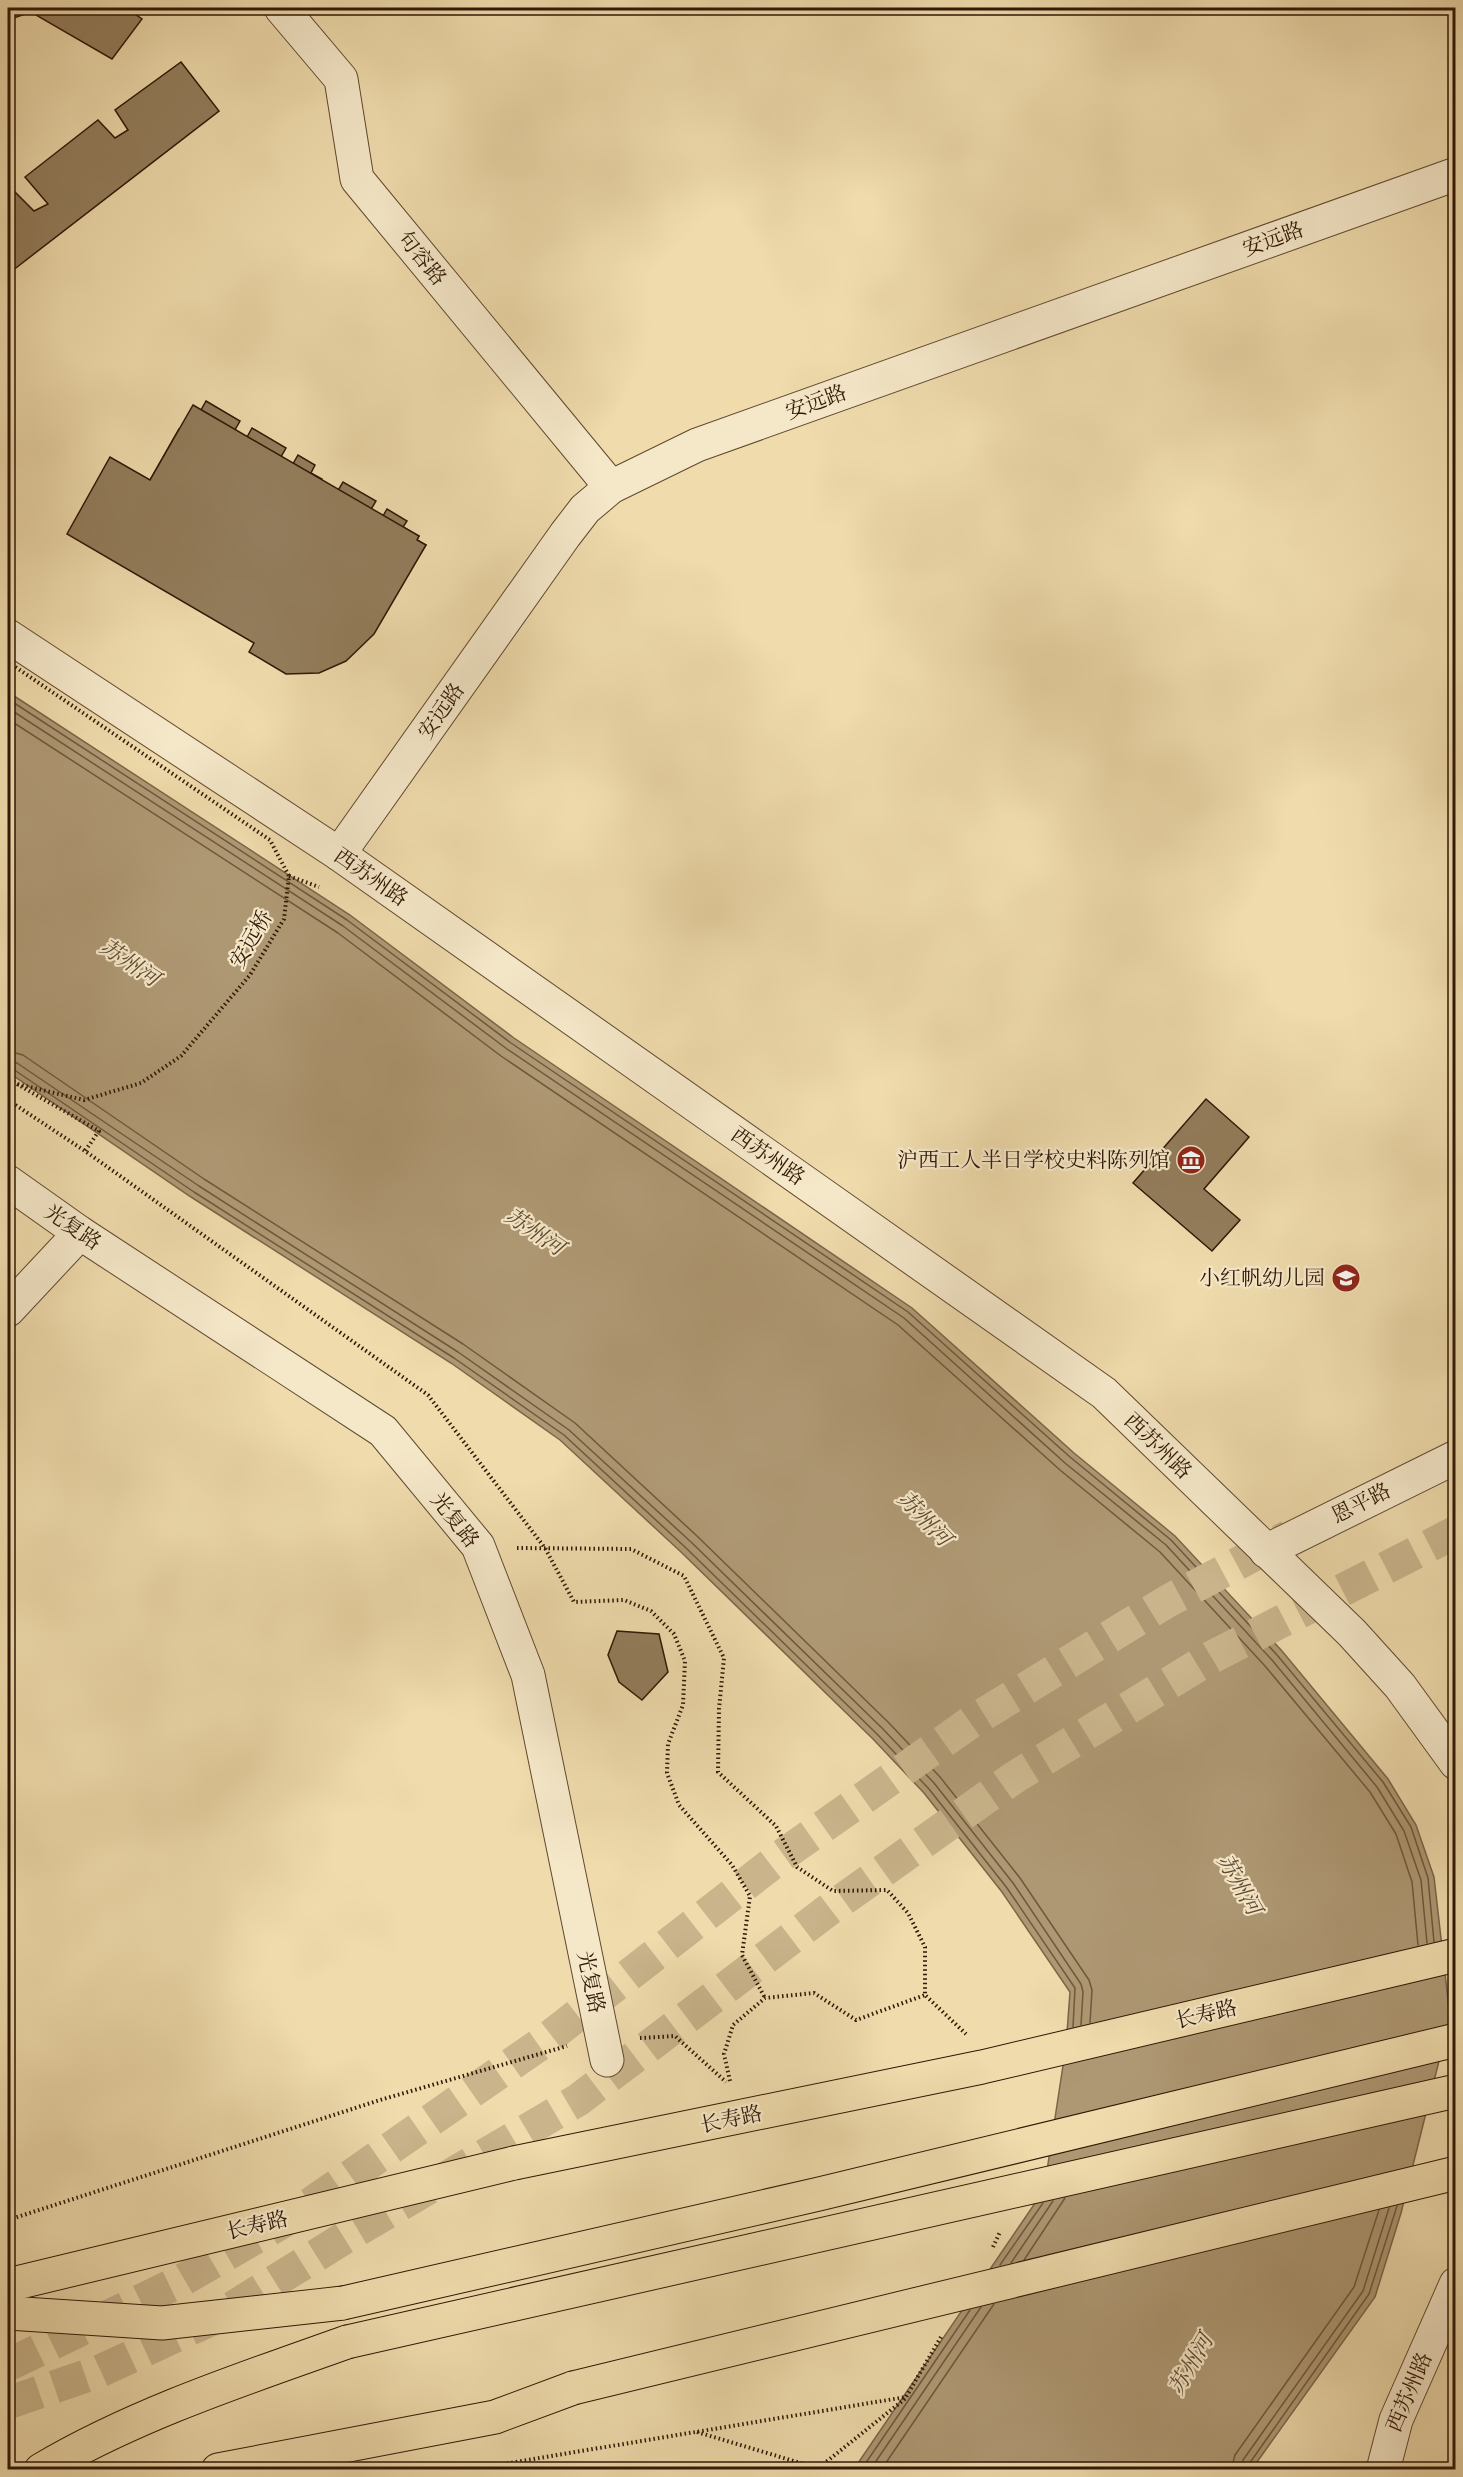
<svg xmlns="http://www.w3.org/2000/svg" width="1463" height="2477" font-family="'Gentium Book Plus','Noto Serif SC',serif">
	<rect width="100%" height="100%" fill="#efdbac"/>
	<filter id="stains"><feTurbulence type="fractalNoise" baseFrequency=".00333" numOctaves="4"/><feColorMatrix values="0 0 0 0 .2 0 0 0 0 .09 0 0 0 0 .02 0 0 0 .5 -.17"/></filter>
	<radialGradient id="worn" r=".72"><stop offset=".6" stop-color="#630" stop-opacity="0"/><stop offset="1" stop-color="#630" stop-opacity=".3"/></radialGradient>
	<!-- water -->
	<polygon fill="#ae9873" stroke="#7c6447" stroke-width="1.5" points="8,692 350,915 514,1038 912,1308 1074,1453 1175,1536 1282,1651 1388,1779 1416,1825 1434,1877 1450,2017 1401,2213 1375,2297 1252,2469 854,2469 1044,2190 1066,2046 1070,1992 1002,1892 924,1793 873,1739 681,1552 560,1440 451,1363 191,1197 8,1072"/>
	<g fill="none" stroke-linecap="round" stroke-linejoin="round">
		<!-- shore -->
		<g stroke="#6f583c" stroke-width="1.5">
			<polyline points="8,699 347,920 511,1043 908,1312 1070,1457 1171,1540 1277,1655 1383,1782 1411,1827 1428,1878 1434,1942"/>
			<polyline points="8,708 343,926 507,1049 904,1318 1065,1463 1166,1545 1272,1660 1377,1787 1404,1831 1421,1880 1427,1943"/>
			<polyline points="8,719 338,933 501,1056 898,1325 1060,1470 1160,1552 1265,1666 1370,1792 1396,1834 1412,1882 1418,1945"/>
			<polyline points="8,1051 23,1055 204,1179 463,1344 575,1423 697,1536 889,1723 940,1777 1020,1878 1089,1980 1092,1990 1090,2023"/>
			<polyline points="8,1060 17,1063 199,1186 458,1352 569,1430 691,1542 883,1729 934,1783 1013,1883 1081,1984 1083,1992 1081,2025"/>
			<polyline points="8,1068 13,1069 194,1192 454,1358 564,1435 685,1547 877,1734 929,1789 1007,1888 1075,1988 1073,2027"/>
			<polyline points="1024,2260 1065,2198"/>
			<polyline points="1011,2263 1053,2201"/>
			<polyline points="1000,2265 1043,2203"/>
			<polyline points="861,2470 970,2310"/>
			<polyline points="870,2470 981,2307"/>
			<polyline points="881,2470 994,2304"/>
			<polyline points="1231,2470 1235,2455 1354,2287 1379,2210"/>
			<polyline points="1240,2470 1243,2460 1363,2291 1389,2208"/>
			<polyline points="1248,2470 1249,2464 1369,2294 1397,2206"/>
		</g>
	</g>
	<!-- building -->
	<g fill="#937d5c" stroke="#301705" stroke-width="1.5">
		<polygon points="8,8 126,8 142,19 112,59 31,12 8,20"/>
		<polygon points="181,62 219,111 8,274 8,194 13,190 34,211 48,204 25,177 98,120 115,138 128,130 115,110"/>
		<polygon points="206,401 240,421 224,449 236,457 252,428 286,448 270,476 282,483 298,455 315,465 311,473 322,479 310,500 327,509 343,482 376,501 360,528 372,535 387,509 407,521 403,527 419,536 417,540 426,545 369,632 347,619 358,601 350,597 339,615 302,593 312,574 305,570 294,588 272,576 282,557 262,545 251,564 209,539 220,521 213,516 202,535 157,510 169,491 150,480 179,429 192,426"/>
		<polygon points="193,405 419,536 417,540 426,545 374,634 346,661 319,673 286,674 249,652 254,643 67,534 110,457 150,480"/>
		<polygon points="1206,1099 1249,1137 1204,1189 1240,1220 1212,1251 1133,1183"/>
		<polygon points="617,1631 659,1634 668,1672 642,1700 619,1682 608,1655"/>
	</g>
	<g fill="none" stroke-linecap="round" stroke-linejoin="round">
		<!-- highway-tunnel -->
		<g stroke="#c9b48b" stroke-width="33" stroke-dasharray="33 16" stroke-linecap="butt">
			<polyline points="8,2365 177,2283 293,2216 539,2045 783,1855 971,1722 1168,1601 1289,1536"/>
			<polyline points="8,2403 100,2371 219,2316 349,2235 578,2100 831,1908 1015,1777 1212,1657 1456,1532"/>
		</g>
		<!-- street casing -->
		<g stroke="#60482f" stroke-width="35">
			<g id="street">
				<polyline points="281,8 341,79 357,179 611,487"/>
				<polyline points="8,636 339,854 1104,1393 1352,1633 1400,1686 1456,1763"/>
				<polyline points="339,854 565,535 585,509 611,487 697,445 1456,174"/>
				<polyline points="8,1182 80,1233 383,1431 478,1546 528,1675 607,2060"/>
				<polyline points="8,1310 80,1233"/>
				<polyline points="1266,1551 1456,1457"/>
				<polyline points="1383,2470 1396,2420 1456,2284"/>
			</g>
		</g>
		<!-- primary casing -->
		<g stroke="#301705" stroke-width="35">
			<g id="primary">
				<polyline points="8,2285 514,2163"/>
				<polyline points="8,2313 162,2323 343,2303"/>
				<path d="M41,2470C136,2414 243,2379 347,2342"/>
				<polyline points="218,2470 495,2417 573,2388"/>
			</g>
		</g>
		<!-- path -->
		<g stroke="#301705" stroke-width="4" stroke-dasharray="1.5 3" stroke-linecap="butt">
			<polyline points="289,876 319,887"/>
			<polyline points="17,1084 99,1131 85,1151"/>
			<polyline points="8,1100 85,1151 428,1395 545,1548 574,1602 624,1600 651,1611 674,1634 685,1661 683,1705 668,1744 667,1773 679,1805 732,1865 750,1896 742,1955 765,1998"/>
			<polyline points="517,1548 631,1549 684,1576 724,1658 719,1709 718,1772 776,1826 797,1867 833,1891 887,1890 908,1913 925,1947 925,1995 966,2034"/>
			<polyline points="640,2038 675,2036 726,2082"/>
			<polyline points="730,2081 724,2054 733,2025 765,1998 814,1993 856,2020 925,1995"/>
			<polyline points="8,2220 380,2100 567,2046"/>
			<polyline points="993,2247 1000,2232"/>
			<polyline points="697,2432 817,2468"/>
			<polyline points="467,2470 906,2397 941,2337"/>
			<polyline points="816,2470 906,2398"/>
		</g>
		<!-- street -->
		<use href="#street" stroke="#f5e8c9" stroke-width="33"/>
		<!-- primary -->
		<use href="#primary" stroke="#efdbac" stroke-width="33"/>
		<!-- primary-bridge casing -->
		<g stroke="#301705" stroke-width="35" stroke-linecap="butt">
			<g id="primary-bridge">
				<polyline points="514,2163 982,2067 1456,1955"/>
				<polyline points="343,2303 819,2194 1456,2040"/>
				<polyline points="347,2342 1456,2091"/>
				<polyline points="573,2388 1456,2173"/>
			</g>
		</g>
		<!-- path-bridge -->
		<polyline stroke="#301705" stroke-width="4" stroke-dasharray="1.5 3" stroke-linecap="butt" points="8,662 270,840 289,876 284,919 250,975 181,1056 141,1083 84,1100 17,1084 8,1078"/>
		<!-- primary-bridge -->
		<use href="#primary-bridge" stroke="#efdbac" stroke-width="33"/>
	</g>
	<!-- icons -->
	<defs>
		<g id="museum-disc" transform="scale(1.5)"><circle r="9.5" fill="#8f2418" stroke="#f5e8c9"/><path d="M0-6L6-3V-2H-6V-3ZM-5-1h2V3h-2ZM-1-1h2V3h-2ZM3-1h2V3H3ZM-6 4H6V6H-6Z" fill="#fff"/></g>
		<g id="school-disc" transform="scale(1.5)"><circle r="9.5" fill="#8f2418" stroke="#f5e8c9"/><path d="M0-5L7-2L0 1L-7-2ZM-4 1L0 2.5L4 1V4Q0 6-4 4Z" fill="#fff"/></g>
	</defs>
	<g fill-rule="evenodd">
		<use href="#museum-disc" x="1191" y="1160"/>
		<use href="#school-disc" x="1346" y="1278"/>
	</g>
	<g text-anchor="middle" stroke-width="4.5" stroke-linejoin="round" paint-order="stroke">
		<!-- street labels -->
		<g font-size="21" fill="#301705" stroke="#f5e8c9">
			<text transform="translate(1273 239) rotate(-20)" y="7">安远路</text>
			<text transform="translate(422 258) rotate(51)" y="7">句容路</text>
			<text transform="translate(816 402) rotate(-20)" y="7">安远路</text>
			<text transform="translate(441 711) rotate(-55)" y="7">安远路</text>
			<text transform="translate(371 877) rotate(35)" y="7">西苏州路</text>
			<text transform="translate(251 939) rotate(-60)" y="7">安远桥</text>
			<text transform="translate(768 1156) rotate(35)" y="7">西苏州路</text>
			<text transform="translate(73 1227) rotate(34)" y="7">光复路</text>
			<text transform="translate(1158 1446) rotate(44)" y="7">西苏州路</text>
			<text transform="translate(1361 1503) rotate(-27)" y="7">恩平路</text>
			<text transform="translate(455 1520) rotate(52)" y="7">光复路</text>
			<text transform="translate(591 1982) rotate(78)" y="7">光复路</text>
			<text transform="translate(1206 2014) rotate(-13)" y="7">长寿路</text>
			<text transform="translate(731 2119) rotate(-12)" y="7">长寿路</text>
			<text transform="translate(257 2225) rotate(-13)" y="7">长寿路</text>
			<text transform="translate(1409 2392) rotate(-67)" y="7">西苏州路</text>
		</g>
		<!-- poi labels -->
		<g font-size="21" fill="#301705" stroke="#f5e8c9" text-anchor="end">
			<text x="1170" y="1167">沪西工人半日学校史料陈列馆</text>
			<text x="1325" y="1285">小红帆幼儿园</text>
		</g>
		<!-- water labels -->
		<g font-size="22" font-style="italic" fill="#624b31" stroke="#f5e8c9">
			<text transform="translate(130 962) rotate(34)" y="8">苏州河</text>
			<text transform="translate(535 1231) rotate(34)" y="8">苏州河</text>
			<text transform="translate(925 1518) rotate(46)" y="8">苏州河</text>
			<text transform="translate(1240 1884) rotate(60)" y="8">苏州河</text>
			<text transform="translate(1190 2364) rotate(-60)" y="8">苏州河</text>
		</g>
	</g>
	<!-- margin -->
	<rect width="1463" height="2477" fill="none" stroke="#efdbac" stroke-width="30"/>
	<rect x="9" y="9" width="1445" height="2459" fill="none" stroke="#301705" stroke-width="3"/>
	<rect x="15" y="15" width="1433" height="2447" fill="none" stroke="#301705" stroke-width="1.5"/>
	<rect width="100%" height="100%" filter="url(#stains)"/>
	<rect width="100%" height="100%" fill="url(#worn)"/>
</svg>
